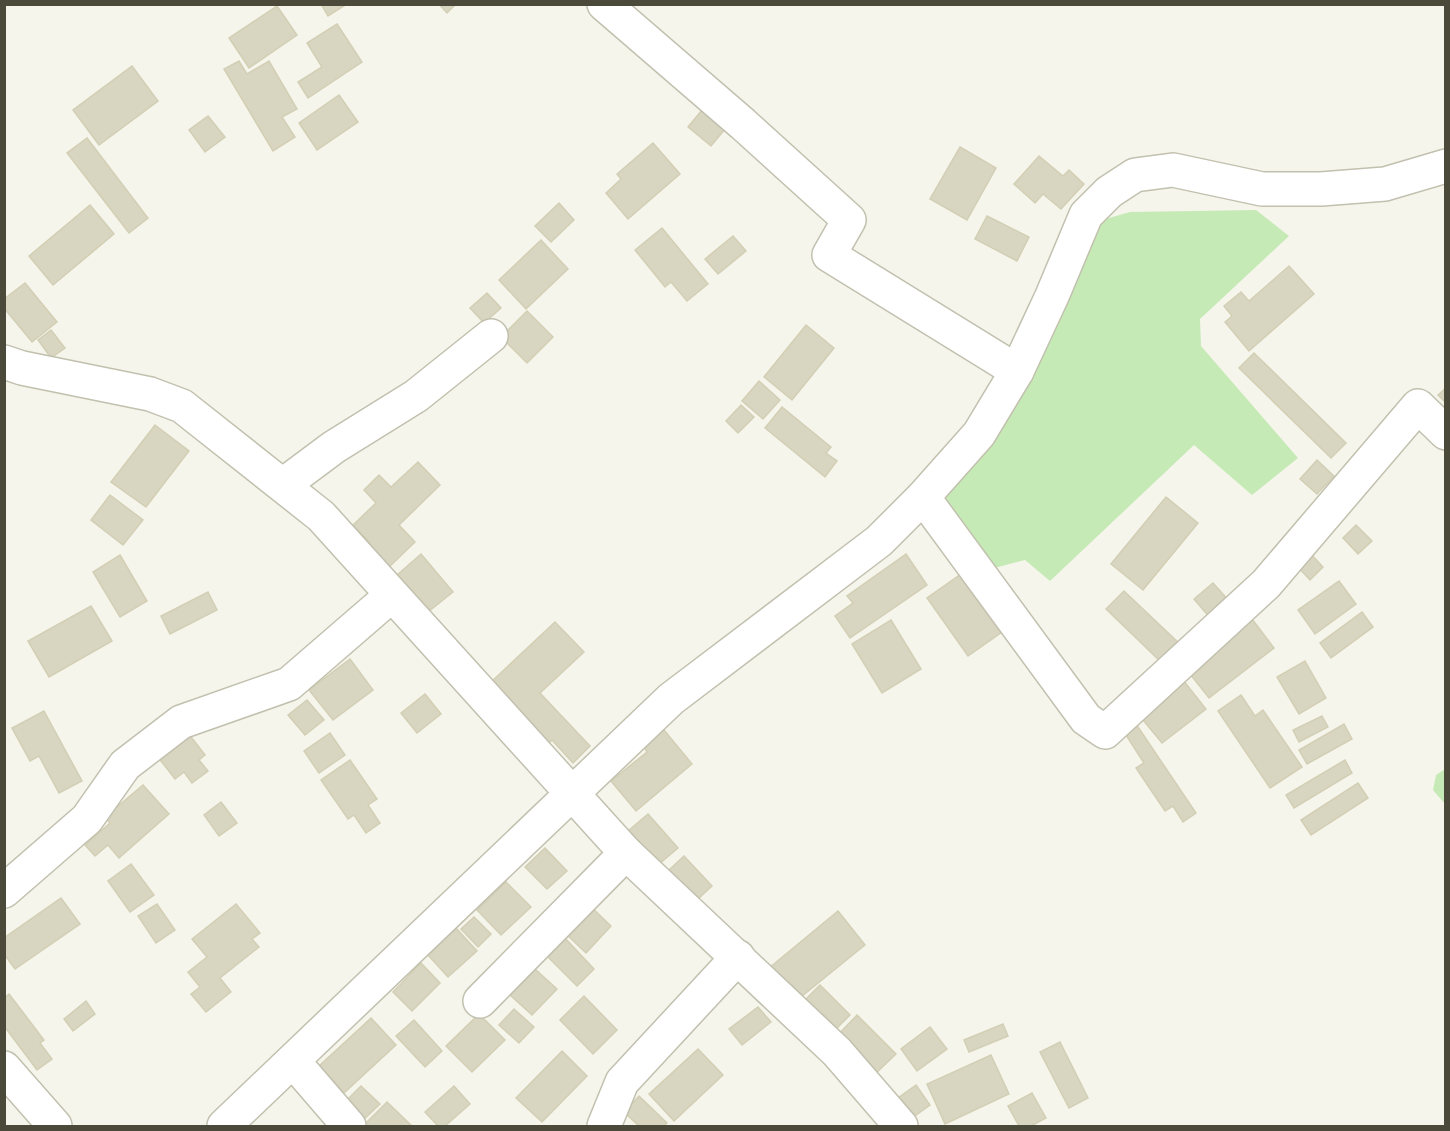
<svg xmlns="http://www.w3.org/2000/svg" width="1450" height="1131" font-family="Arial,sans-serif">
	<rect width="100%" height="100%" fill="#f6f5ec"/>
	<!-- green -->
	<g fill="#c5eab5">
		<polygon points="1256,210 1289,236 1200,319 1201,346 1298,458 1252,495 1194,445 1050,581 1025,560 994,568 942,495 1095,222 1130,212"/>
		<polygon points="1445,769 1445,804 1433,790 1436,775"/>
	</g>
	<!-- building -->
	<g fill="#d8d5c1" stroke="#d3cfb4" stroke-width="1.5">
		<polygon points="321,4 347,4 328,16"/>
		<polygon points="439,4 456,4 447,13"/>
		<polygon points="277,6 297,35 249,68 229,38"/>
		<polygon points="337,24 362,62 308,98 298,82 322,67 307,43"/>
		<polygon points="239,61 247,74 269,61 297,109 282,117 295,137 273,151 224,69"/>
		<polygon points="132,66 158,101 99,145 73,110"/>
		<polygon points="339,95 358,122 317,150 299,123"/>
		<polygon points="702,110 725,129 711,146 688,127"/>
		<polygon points="208,116 225,137 205,152 189,130"/>
		<polygon points="87,138 148,218 129,233 67,153"/>
		<polygon points="653,143 680,174 628,219 606,193 621,179 617,174"/>
		<polygon points="960,147 996,168 967,220 930,199"/>
		<polygon points="1039,156 1063,176 1069,170 1084,184 1061,209 1043,194 1035,203 1014,184"/>
		<polygon points="559,203 574,220 551,242 535,226"/>
		<polygon points="90,205 114,234 53,285 29,256"/>
		<polygon points="987,216 1029,237 1017,261 975,239"/>
		<polygon points="662,228 708,284 687,301 671,282 665,287 635,250"/>
		<polygon points="733,236 746,251 718,274 705,259"/>
		<polygon points="541,240 568,269 526,309 499,280"/>
		<polygon points="1289,266 1314,294 1249,351 1225,322 1232,316 1224,306 1241,292 1249,301"/>
		<polygon points="25,283 57,322 32,342 4,308 4,299"/>
		<polygon points="487,293 501,308 484,323 470,308"/>
		<polygon points="527,311 553,337 527,363 501,337"/>
		<polygon points="806,325 834,348 792,400 764,377"/>
		<polygon points="51,330 65,348 51,358 38,340"/>
		<polygon points="1254,353 1346,443 1331,458 1239,368"/>
		<polygon points="759,381 780,400 763,419 742,401"/>
		<polygon points="1446,388 1446,403 1438,395"/>
		<polygon points="741,405 754,417 738,433 726,421"/>
		<polygon points="782,407 831,447 826,453 837,461 825,477 765,428"/>
		<polygon points="155,425 189,451 146,507 111,482"/>
		<polygon points="1317,460 1334,476 1317,494 1300,479"/>
		<polygon points="418,462 440,485 399,525 415,542 387,569 366,547 370,543 353,525 376,503 364,490 379,475 391,487"/>
		<polygon points="110,495 143,520 123,545 91,520"/>
		<polygon points="1166,497 1198,523 1143,590 1111,564"/>
		<polygon points="1356,525 1372,541 1358,554 1343,538"/>
		<polygon points="1308,551 1323,567 1310,580 1295,564"/>
		<polygon points="421,554 453,592 428,612 397,575"/>
		<polygon points="906,554 927,585 850,638 835,616 853,603 847,596"/>
		<polygon points="120,555 147,601 120,617 93,572"/>
		<polygon points="961,574 1002,632 968,656 927,598"/>
		<polygon points="1339,581 1356,604 1315,634 1298,610"/>
		<polygon points="1213,583 1230,602 1211,619 1194,599"/>
		<polygon points="1124,591 1182,646 1164,665 1106,609"/>
		<polygon points="208,592 217,610 170,634 161,616"/>
		<polygon points="91,606 112,641 49,677 28,641"/>
		<polygon points="1362,612 1373,627 1331,658 1320,643"/>
		<polygon points="1252,619 1274,648 1209,698 1186,669"/>
		<polygon points="891,620 921,669 882,693 852,644"/>
		<polygon points="555,622 584,652 540,693 590,746 573,763 552,740 547,745 489,684"/>
		<polygon points="350,659 373,690 333,720 309,690"/>
		<polygon points="1305,661 1326,698 1299,714 1277,677"/>
		<polygon points="1183,680 1206,709 1162,743 1139,715"/>
		<polygon points="425,694 441,714 417,733 401,713"/>
		<polygon points="1241,695 1255,716 1263,710 1302,767 1270,788 1218,711"/>
		<polygon points="307,700 324,720 305,735 288,715"/>
		<polygon points="44,711 82,781 59,793 39,756 30,761 12,728"/>
		<polygon points="1322,716 1328,727 1299,742 1293,730"/>
		<polygon points="1136,724 1196,813 1183,822 1173,806 1165,811 1136,768 1144,763 1124,732"/>
		<polygon points="1344,724 1352,739 1307,764 1299,750"/>
		<polygon points="664,730 692,764 636,811 611,781 647,752 644,747"/>
		<polygon points="188,733 205,755 199,760 208,771 192,783 184,772 175,779 158,757"/>
		<polygon points="330,733 345,755 319,773 304,751"/>
		<polygon points="350,760 377,799 368,805 380,823 366,833 354,815 348,819 321,780"/>
		<polygon points="1345,760 1352,773 1294,808 1286,795"/>
		<polygon points="1358,783 1368,798 1311,835 1301,820"/>
		<polygon points="143,785 169,814 119,858 108,845 95,856 85,845 110,823 105,817"/>
		<polygon points="221,802 237,823 219,836 204,815"/>
		<polygon points="648,814 678,848 658,865 628,831"/>
		<polygon points="545,848 567,871 547,889 525,867"/>
		<polygon points="684,856 712,886 697,900 669,870"/>
		<polygon points="131,864 154,895 130,912 108,881"/>
		<polygon points="506,882 531,907 501,935 477,910"/>
		<polygon points="61,898 80,924 15,969 4,954 4,938"/>
		<polygon points="157,904 175,930 156,943 138,916"/>
		<polygon points="236,904 260,933 252,939 259,947 220,978 231,992 206,1012 191,994 200,987 188,972 207,957 192,939"/>
		<polygon points="589,905 611,926 586,953 564,932"/>
		<polygon points="838,911 865,945 796,1001 769,968"/>
		<polygon points="474,917 491,934 478,947 461,929"/>
		<polygon points="456,928 477,951 448,977 428,955"/>
		<polygon points="564,937 594,969 577,986 546,955"/>
		<polygon points="421,963 440,983 412,1011 393,992"/>
		<polygon points="535,969 557,989 532,1015 510,995"/>
		<polygon points="820,985 850,1015 832,1033 802,1003"/>
		<polygon points="9,994 44,1040 40,1043 52,1059 37,1070 4,1026 4,998"/>
		<polygon points="584,996 617,1030 593,1054 560,1020"/>
		<polygon points="86,1001 95,1014 73,1031 64,1019"/>
		<polygon points="758,1007 771,1022 742,1045 729,1029"/>
		<polygon points="514,1009 534,1027 519,1043 499,1025"/>
		<polygon points="479,1014 505,1040 472,1072 446,1046"/>
		<polygon points="857,1015 896,1054 874,1075 836,1037"/>
		<polygon points="371,1018 396,1045 344,1093 319,1066"/>
		<polygon points="414,1020 442,1051 425,1067 396,1036"/>
		<polygon points="1003,1024 1008,1036 969,1052 964,1040"/>
		<polygon points="930,1027 947,1049 917,1071 901,1049"/>
		<polygon points="1060,1042 1088,1098 1069,1108 1040,1052"/>
		<polygon points="698,1049 723,1075 674,1121 649,1094"/>
		<polygon points="562,1051 587,1076 542,1122 516,1098"/>
		<polygon points="991,1055 1009,1094 945,1124 927,1084"/>
		<polygon points="916,1085 930,1105 912,1118 898,1098"/>
		<polygon points="361,1086 380,1104 360,1123 342,1105"/>
		<polygon points="454,1086 470,1104 445,1126 438,1126 425,1112"/>
		<polygon points="1032,1093 1046,1118 1031,1126 1019,1126 1008,1106"/>
		<polygon points="639,1096 667,1123 663,1126 639,1126 624,1112"/>
		<polygon points="387,1102 412,1126 366,1126 364,1125"/>
	</g>
	<g fill="none" stroke-linecap="round" stroke-linejoin="round">
		<!-- minor casing -->
		<g stroke="#c2c0ae" stroke-width="36">
			<g id="minor">
				<polyline points="604,4 743,124 849,220 829,255 1017,371"/>
				<polyline points="4,362 22,368 150,394 182,406 321,516 626,853 837,1052 901,1126"/>
				<polyline points="283,485 334,447 416,396 491,336"/>
				<polyline points="923,497 1086,719 1105,732 1266,584 1418,406 1446,433"/>
				<polyline points="4,891 87,819 125,765 181,722 289,684 392,595"/>
				<polyline points="480,1001 626,853"/>
				<polyline points="293,1061 349,1126"/>
				<polyline points="4,1068 55,1126"/>
				<polyline points="224,1126 671,699 879,541 923,497 979,434 1017,371 1052,296 1086,215 1109,192 1135,175 1173,170 1262,189 1321,189 1385,184 1446,166"/>
				<polyline points="604,1126 622,1082 738,957"/>
			</g>
		</g>
		<!-- minor -->
		<use href="#minor" stroke="#fff" stroke-width="33"/>
	</g>
	<!-- border -->
	<rect width="1450" height="1131" fill="none" stroke="#4b4939" stroke-width="12"/>
</svg>
